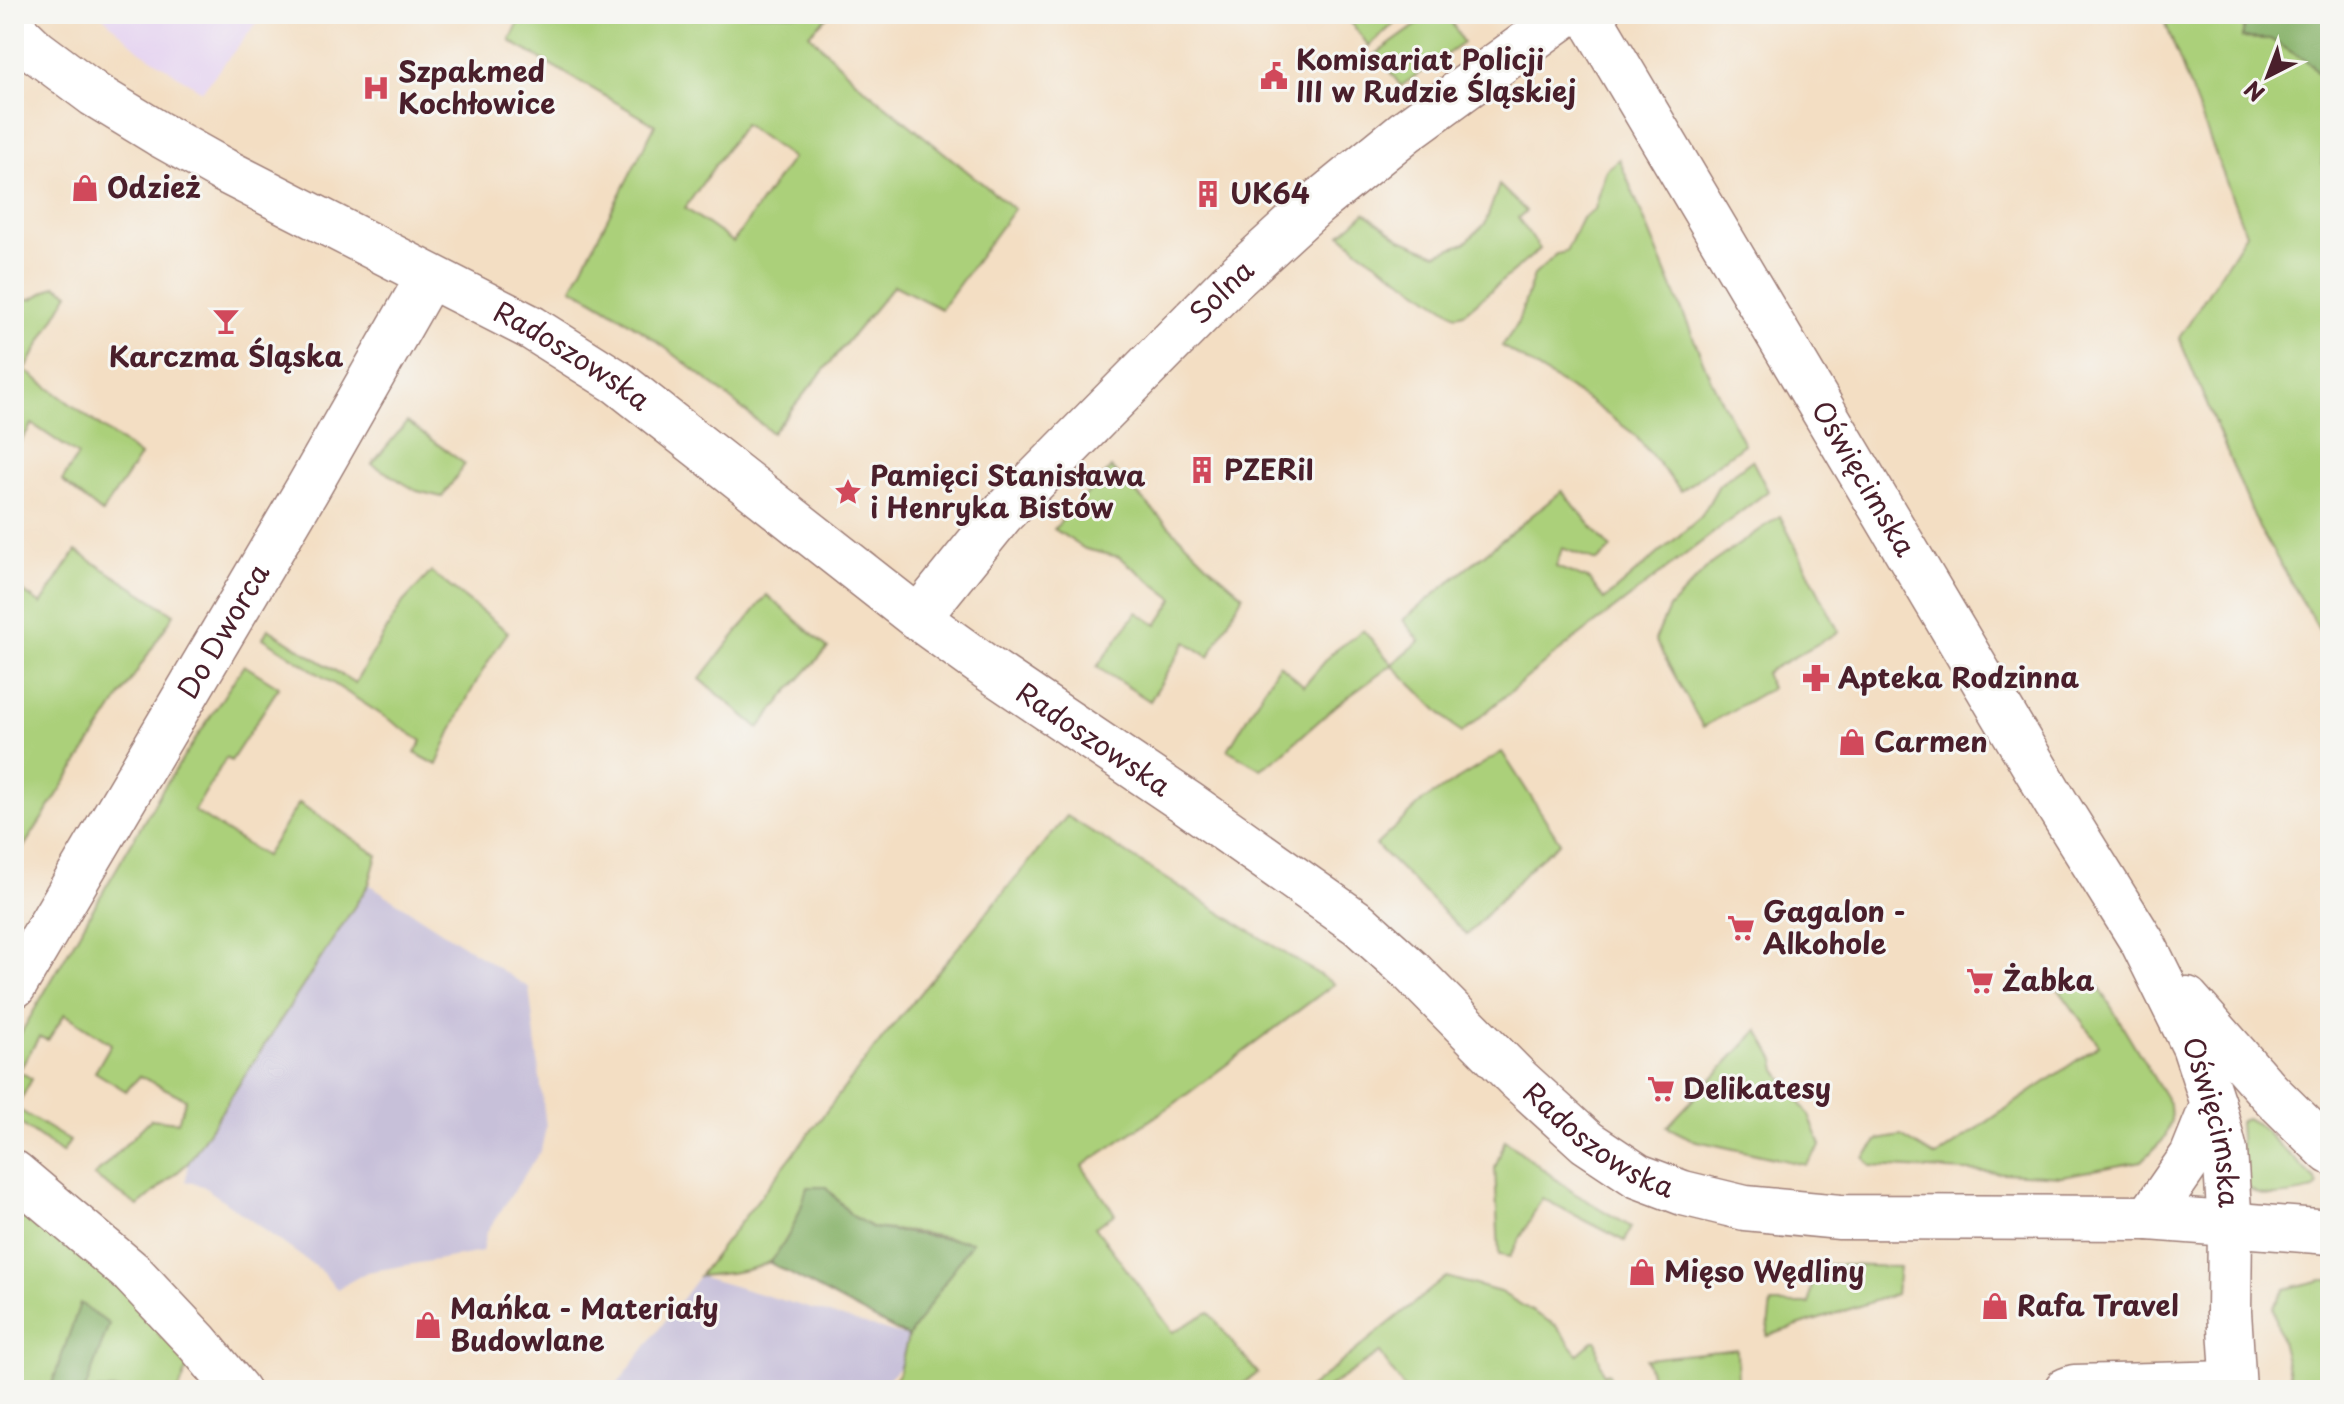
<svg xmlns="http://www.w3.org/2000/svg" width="2344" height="1404" font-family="'Playpen Sans',sans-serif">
	<rect width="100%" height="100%" fill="#f6f6f2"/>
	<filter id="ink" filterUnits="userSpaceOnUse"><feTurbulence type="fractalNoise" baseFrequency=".0125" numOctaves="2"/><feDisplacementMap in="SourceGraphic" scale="16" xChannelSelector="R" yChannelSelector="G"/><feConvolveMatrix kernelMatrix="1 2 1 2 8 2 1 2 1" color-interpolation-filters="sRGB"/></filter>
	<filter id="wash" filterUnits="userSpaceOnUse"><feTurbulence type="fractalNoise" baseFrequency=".006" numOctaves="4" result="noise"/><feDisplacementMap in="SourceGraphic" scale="32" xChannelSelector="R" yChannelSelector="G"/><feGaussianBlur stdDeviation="1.8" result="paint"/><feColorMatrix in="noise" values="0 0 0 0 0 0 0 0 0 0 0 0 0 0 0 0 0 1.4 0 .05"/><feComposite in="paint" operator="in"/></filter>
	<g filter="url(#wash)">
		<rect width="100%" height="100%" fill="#f3dec3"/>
		<!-- built -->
		<polygon fill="#e5d3f1" points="100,14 264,14 202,91 139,50"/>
		<!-- industrial -->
		<g fill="#c7c0d9">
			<polygon points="369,884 529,988 546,1127 541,1150 486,1233 482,1252 367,1272 337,1289 319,1269 203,1186 186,1181 188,1163"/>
			<polygon points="699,1276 908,1337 924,1342 877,1390 613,1390"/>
		</g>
		<!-- green -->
		<g fill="#abd07a" stroke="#7a7852" stroke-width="2" fill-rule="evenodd">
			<path d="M545,14H830L809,34L859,84L1014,209L941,309L894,285L772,433C708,381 645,326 572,288L655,125L510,41L522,15L538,22ZM744,124L792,158L733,242L685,208Z"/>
			<polygon points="1344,14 1405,14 1369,46"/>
			<polygon points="1432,14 1447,14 1463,43 1401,86 1376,54"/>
			<polygon points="2162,14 2247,14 2242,38 2270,39 2311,64 2325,86 2326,124 2322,163 2330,180 2330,648 2259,528 2179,338 2246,234"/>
			<polygon points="1619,159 1711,380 1744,444 1681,491 1634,434 1589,401 1502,346 1517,325 1534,275 1557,254 1566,252 1582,218 1595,209 1606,170"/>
			<polygon points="1499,185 1526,211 1518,218 1540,249 1464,313 1456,315 1360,251 1341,234 1365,213 1401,239 1436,254 1465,243 1485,224"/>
			<polygon points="56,286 69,293 25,370 140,456 102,513 62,481 78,455 32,424 14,452 14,299 32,299"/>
			<polygon points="407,422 465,464 442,497 417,491 372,464"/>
			<polygon points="1752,460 1768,491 1553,656 1461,733 1392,665 1337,705 1277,758 1261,769 1228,750 1279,664 1304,686 1332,653 1363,630 1392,664 1420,641 1403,620 1562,491 1611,549 1597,561 1562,548 1556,567 1590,580 1604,600 1701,517 1719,485"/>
			<polygon points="1111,468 1207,564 1243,595 1209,657 1186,642 1150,701 1097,667 1137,612 1157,625 1174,599 1119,557 1085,549 1054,529"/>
			<polygon points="1780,516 1839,632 1765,673 1771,688 1703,727 1655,640 1669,608 1712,563"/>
			<polygon points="76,551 174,614 14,862 14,585 41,604"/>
			<path d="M431,572L508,632C479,672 455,720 437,765L415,753L422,741L263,638L268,629L355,683L403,602Z"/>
			<polygon points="767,595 828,648 786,694 759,728 700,679"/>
			<polygon points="244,665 279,687 231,761 226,758 194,811 265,856 299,803 377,855 369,884 188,1163 138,1206 94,1176 151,1119 178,1122 186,1099 140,1076 126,1091 95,1072 111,1044 65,1014 48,1040 39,1037 19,1071 32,1079 16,1108 70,1141 62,1153 14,1119 14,1045 161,792"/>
			<polygon points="1502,752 1560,842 1533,865 1467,935 1376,845 1424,800"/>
			<path d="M1067,816L1334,984L1174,1104L1082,1166L1115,1214L1095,1227L1173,1332L1209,1312L1238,1350L1258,1373L1233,1390H887L898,1375L908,1337L971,1242L921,1233L873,1228L851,1215L826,1187H807C802,1208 787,1254 767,1263C746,1273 721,1274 699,1276L886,1034Z"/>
			<polygon points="2057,987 2100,988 2170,1105 2171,1120 2165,1138 2142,1161 2062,1176 1871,1166 1864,1158 1878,1140 1901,1136 1936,1157 2099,1045"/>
			<polygon points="1758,1030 1775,1060 1777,1070 1809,1115 1821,1145 1806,1165 1693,1140 1667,1127"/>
			<path d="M2246,1118L2257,1124L2315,1179L2318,1185L2314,1190C2290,1195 2261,1203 2243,1184L2239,1122Z"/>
			<polygon points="1505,1140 1574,1193 1631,1227 1625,1241 1542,1198 1510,1257 1499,1255 1495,1168"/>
			<polygon points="14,1209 197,1342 179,1390 14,1390"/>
			<polygon points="1814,1264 1899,1267 1896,1294 1767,1336 1771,1304 1809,1304"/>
			<polygon points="1446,1277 1500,1292 1555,1325 1578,1354 1593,1341 1597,1341 1598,1355 1604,1374 1608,1372 1616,1390 1405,1390 1380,1353 1324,1390 1307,1390"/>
			<polygon points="2322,1280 2330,1280 2330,1386 2312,1390 2293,1390 2273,1307 2285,1289"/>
			<polygon points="1737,1349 1738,1390 1648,1390 1654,1387 1646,1359"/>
		</g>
		<!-- forest -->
		<g fill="#88b26a" stroke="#69684a" stroke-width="2">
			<polygon points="2247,14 2330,14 2330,180 2322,163 2326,124 2325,86 2311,64 2270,39 2242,38"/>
			<path d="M807,1187H826L851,1215L873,1228L972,1242L908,1337L770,1263C789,1239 800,1216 807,1187Z"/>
			<polygon points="80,1303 109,1324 85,1390 50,1390"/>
		</g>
	</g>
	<g filter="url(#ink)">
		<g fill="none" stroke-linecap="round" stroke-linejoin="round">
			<!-- minor casing -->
			<g stroke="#9e7e77" stroke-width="47">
				<g id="minor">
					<path id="s1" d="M918,618L1002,514L1232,281L1315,205L1406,131L1567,14"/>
					<path id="s2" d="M14,986L308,488L429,276"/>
					<polyline points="14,1173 131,1272 197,1342 237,1390"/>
					<polyline points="2066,1390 2074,1387 2233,1383"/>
				</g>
			</g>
			<!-- tertiary casing -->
			<g stroke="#9e7e77" stroke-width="47">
				<g id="tertiary">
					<path id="s3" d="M1588,14L2056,803L2143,943L2194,1046L2213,1104L2225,1151L2230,1225L2229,1312L2234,1390"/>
					<path id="s4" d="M14,30L36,51L95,95L159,134L223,170L532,328L619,383L918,618L986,667L1189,804L1359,924L1411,971L1519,1080L1587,1142L1638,1176L1683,1193L1745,1208L1840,1217L2149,1218L2330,1232"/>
					<polyline points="2187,999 2269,1092 2330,1152"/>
					<polyline points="2149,1218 2192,1156 2213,1104"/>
				</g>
			</g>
			<!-- minor -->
			<use href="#minor" stroke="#fff" stroke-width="44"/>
			<!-- tertiary -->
			<use href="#tertiary" stroke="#fff" stroke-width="44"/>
		</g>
	</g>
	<!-- icons -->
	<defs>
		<g id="civic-bare" transform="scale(2.16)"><path d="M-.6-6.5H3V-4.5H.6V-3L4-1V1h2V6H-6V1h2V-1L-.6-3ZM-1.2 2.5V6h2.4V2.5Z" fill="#d1495b" stroke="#f6f6f2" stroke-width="2.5" paint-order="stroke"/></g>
		<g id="hospital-bare" transform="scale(2.16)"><path d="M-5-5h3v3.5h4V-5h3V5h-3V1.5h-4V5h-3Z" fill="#d1495b" stroke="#f6f6f2" stroke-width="2.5" paint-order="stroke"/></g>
		<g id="shop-bare" transform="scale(2.16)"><path d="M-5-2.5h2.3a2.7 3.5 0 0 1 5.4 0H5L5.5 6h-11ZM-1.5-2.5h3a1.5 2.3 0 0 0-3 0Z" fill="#d1495b" stroke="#f6f6f2" stroke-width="2.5" paint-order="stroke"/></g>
		<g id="building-bare" transform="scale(2.16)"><path d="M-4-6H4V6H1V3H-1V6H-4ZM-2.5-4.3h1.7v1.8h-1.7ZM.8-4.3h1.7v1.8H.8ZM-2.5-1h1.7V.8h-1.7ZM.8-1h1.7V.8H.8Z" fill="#d1495b" stroke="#f6f6f2" stroke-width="2.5" paint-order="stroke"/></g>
		<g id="bar-bare" transform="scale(2.16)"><path d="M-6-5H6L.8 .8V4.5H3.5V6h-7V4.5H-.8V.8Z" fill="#d1495b" stroke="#f6f6f2" stroke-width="2.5" paint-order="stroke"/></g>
		<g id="sight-bare" transform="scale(2.16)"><path d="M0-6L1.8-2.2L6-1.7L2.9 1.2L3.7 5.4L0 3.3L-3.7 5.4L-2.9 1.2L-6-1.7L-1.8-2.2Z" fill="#d1495b" stroke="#f6f6f2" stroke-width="2.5" paint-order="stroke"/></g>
		<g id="pharmacy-bare" transform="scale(2.16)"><path d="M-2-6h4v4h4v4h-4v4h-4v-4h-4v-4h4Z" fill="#d1495b" stroke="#f6f6f2" stroke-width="2.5" paint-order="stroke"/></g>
		<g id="supermarket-bare" transform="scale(2.16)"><path d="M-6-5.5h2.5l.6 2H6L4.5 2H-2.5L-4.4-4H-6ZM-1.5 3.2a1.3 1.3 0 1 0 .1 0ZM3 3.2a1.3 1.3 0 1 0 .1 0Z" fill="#d1495b" stroke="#f6f6f2" stroke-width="2.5" paint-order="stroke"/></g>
	</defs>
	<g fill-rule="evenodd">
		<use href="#civic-bare" x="1274" y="76"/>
		<use href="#hospital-bare" x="376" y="88"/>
		<use href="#shop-bare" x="85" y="188"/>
		<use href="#building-bare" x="1208" y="194"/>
		<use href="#bar-bare" x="226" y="321"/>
		<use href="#building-bare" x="1202" y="470"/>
		<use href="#sight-bare" x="848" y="492"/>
		<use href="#pharmacy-bare" x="1816" y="678"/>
		<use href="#shop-bare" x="1852" y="742"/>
		<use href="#supermarket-bare" x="1741" y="928"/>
		<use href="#supermarket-bare" x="1980" y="981"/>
		<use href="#supermarket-bare" x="1661" y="1089"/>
		<use href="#shop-bare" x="1642" y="1272"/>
		<use href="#shop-bare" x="1995" y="1306"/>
		<use href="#shop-bare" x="428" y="1325"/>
	</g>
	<g text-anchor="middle" stroke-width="6" stroke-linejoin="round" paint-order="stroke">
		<!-- poi labels -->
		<g font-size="28" font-weight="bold" fill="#4a1f2b" stroke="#f6f6f2" text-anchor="start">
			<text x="1296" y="70">Komisariat Policji<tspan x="1296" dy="32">III w Rudzie Śląskiej</tspan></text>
			<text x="398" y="82">Szpakmed<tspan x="398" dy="32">Kochłowice</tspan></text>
			<text x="107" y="198">Odzież</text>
			<text x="1230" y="204">UK64</text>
			<text x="226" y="367" text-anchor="middle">Karczma Śląska</text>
			<text x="1224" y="480">PZERiI</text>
			<text x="870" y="486">Pamięci Stanisława<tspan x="870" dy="32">i Henryka Bistów</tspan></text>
			<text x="1838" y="688">Apteka Rodzinna</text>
			<text x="1874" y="752">Carmen</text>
			<text x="1763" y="922">Gagalon -<tspan x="1763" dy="32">Alkohole</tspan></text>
			<text x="2002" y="991">Żabka</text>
			<text x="1683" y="1099">Delikatesy</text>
			<text x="1664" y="1282">Mięso Wędliny</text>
			<text x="2017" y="1316">Rafa Travel</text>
			<text x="450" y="1319">Mańka - Materiały<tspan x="450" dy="32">Budowlane</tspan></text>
		</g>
		<!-- street labels -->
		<g font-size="28" fill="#4a1f2b" stroke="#f6f6f2">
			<text dy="10" stroke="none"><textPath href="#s1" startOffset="446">Solna</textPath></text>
			<text dy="10" stroke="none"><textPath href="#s4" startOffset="648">Radoszowska</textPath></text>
			<text dy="10" stroke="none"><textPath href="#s3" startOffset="540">Oświęcimska</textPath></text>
			<text dy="10" stroke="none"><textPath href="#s2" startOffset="412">Do Dworca</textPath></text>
			<text dy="10" stroke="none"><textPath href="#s4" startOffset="1296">Radoszowska</textPath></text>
			<text dy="10" stroke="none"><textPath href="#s3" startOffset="1276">Oświęcimska</textPath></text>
			<text dy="10" stroke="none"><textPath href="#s4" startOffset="1944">Radoszowska</textPath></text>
		</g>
	</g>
	<!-- margin -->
	<rect width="2344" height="1404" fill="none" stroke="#f6f6f2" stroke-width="48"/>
	<!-- north arrow -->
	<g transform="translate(2268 76) rotate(222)" stroke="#f6f6f2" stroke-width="6" paint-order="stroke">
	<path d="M0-6L14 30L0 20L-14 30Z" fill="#4a1f2b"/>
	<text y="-12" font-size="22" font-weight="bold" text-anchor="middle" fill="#4a1f2b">N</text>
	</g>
</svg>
